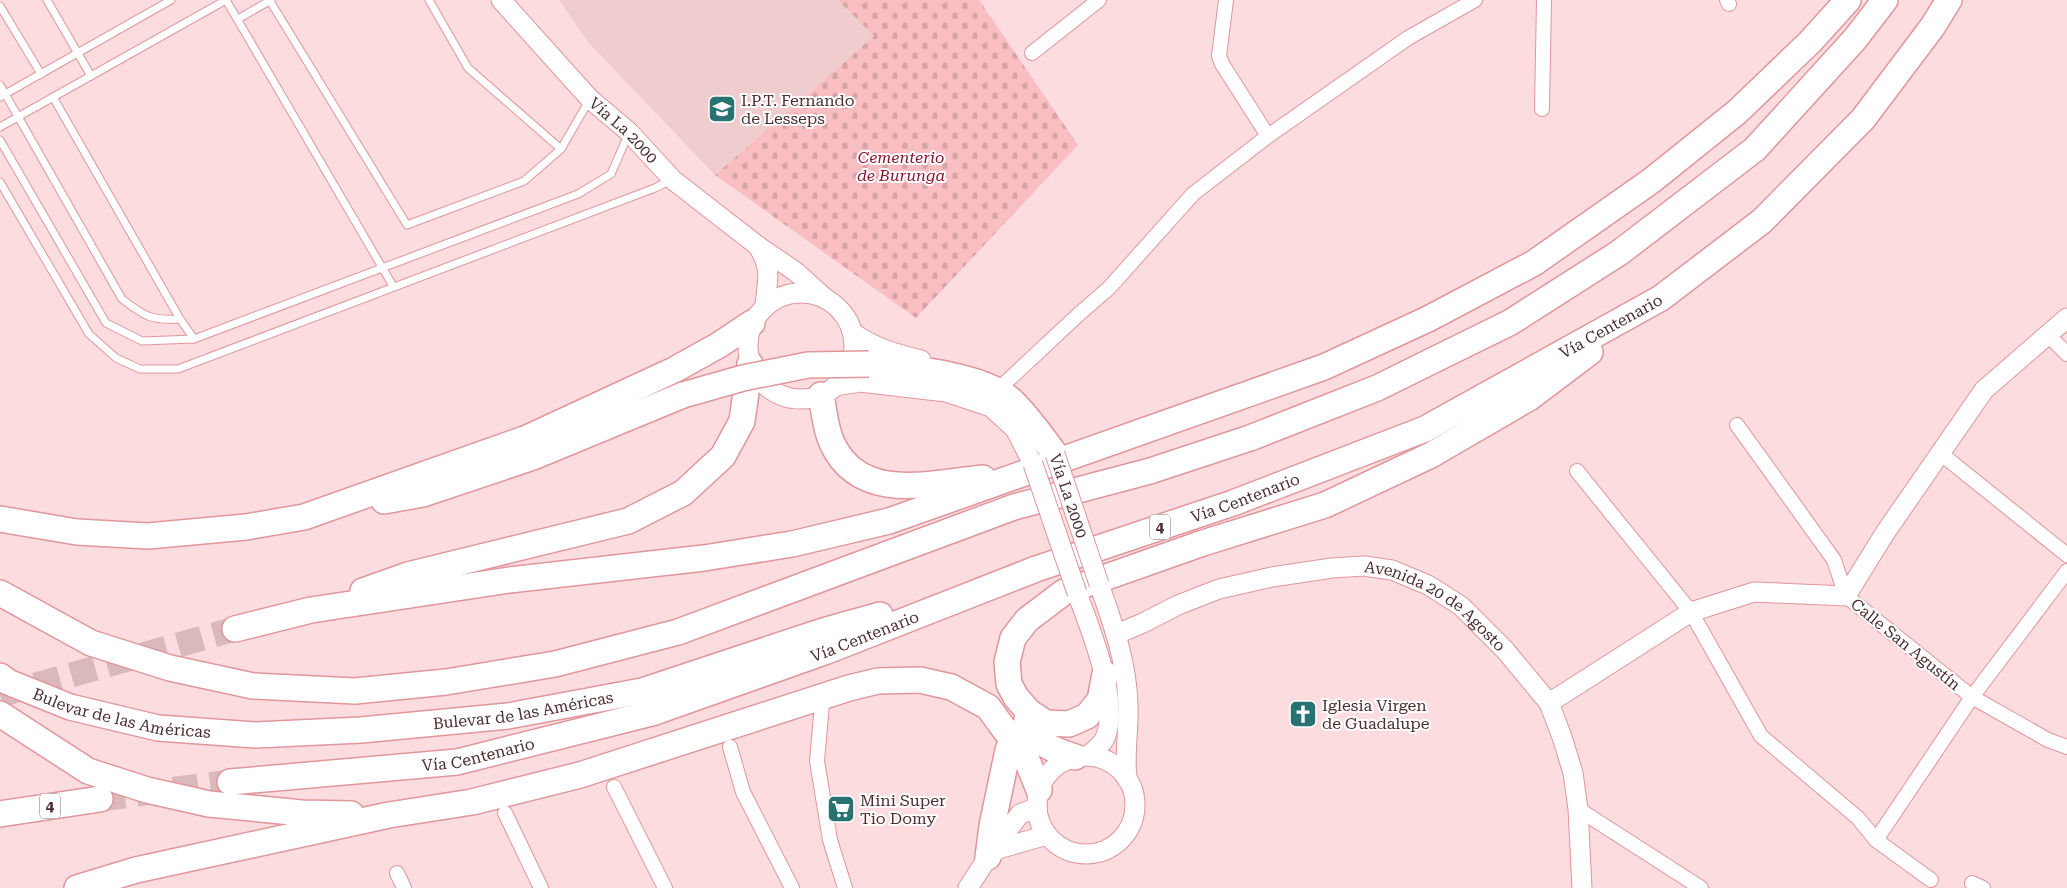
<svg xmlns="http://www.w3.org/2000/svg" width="2067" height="888" font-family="'Roboto Serif',serif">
	<defs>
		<pattern id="cemetery-stones" width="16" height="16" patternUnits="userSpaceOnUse" patternTransform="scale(1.25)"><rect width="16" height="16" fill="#f8bec2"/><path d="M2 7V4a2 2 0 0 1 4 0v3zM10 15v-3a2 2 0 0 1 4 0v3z" fill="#d6a4a7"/></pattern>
	</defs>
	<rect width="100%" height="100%" fill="#fcdcde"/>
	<!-- built -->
	<polygon fill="#efcccd" points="559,0 838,0 874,36 715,175 588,42"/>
	<!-- cemetery -->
	<polygon fill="url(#cemetery-stones)" points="838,0 979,0 1078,145 916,318 715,175 874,36"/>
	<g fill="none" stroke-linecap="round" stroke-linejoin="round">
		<!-- highway-tunnel -->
		<g stroke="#d9b9bb" stroke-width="25" stroke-dasharray="25 12" stroke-linecap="butt">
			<polyline points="0,695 235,629"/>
			<polyline points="100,799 230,782"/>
		</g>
		<!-- lane casing -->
		<g stroke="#df969c" stroke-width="9">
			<g id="lane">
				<polyline points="47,0 91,76"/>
				<polyline points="226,0 393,286"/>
				<polyline points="429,0 468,68 561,149"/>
				<polyline points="270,1 407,225 524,181 561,149 590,99"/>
				<polyline points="0,6 41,74"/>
				<polyline points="238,19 271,0"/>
				<path d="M0,85L122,299C144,316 151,321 180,319"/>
				<polyline points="0,97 171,0"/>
				<polyline points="53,97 180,319 194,339"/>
				<polyline points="0,127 226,0"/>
				<polyline points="0,140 106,323 142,341 194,339 578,194 611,174 628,135"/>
				<polyline points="0,182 89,334 116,358 140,369 178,369 655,188 671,180"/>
			</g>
		</g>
		<!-- street casing -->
		<g stroke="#df969c" stroke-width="16">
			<g id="street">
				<polyline points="1226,0 1219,56 1222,64 1268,136"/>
				<polyline points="1727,0 1729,4"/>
				<polyline points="1032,53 1099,0"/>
				<polyline points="1542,109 1544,0"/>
				<polyline points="2047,334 2067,354"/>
				<polyline points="1002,386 1079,314 1109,288 1193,194 1268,136 1408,38 1475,0"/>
				<polyline points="1737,425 1834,560 1846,596 1972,697 2048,740 2067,747"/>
				<polyline points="1940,453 2067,555"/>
				<polyline points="1577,471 1691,612 1761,736 1858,818 1876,840 1931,880"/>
				<polyline points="822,704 817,761 830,840 845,888"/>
				<polyline points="730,747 743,792 792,888"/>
				<polyline points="614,787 665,888"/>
				<polyline points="1578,809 1701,888"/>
				<polyline points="505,813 541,888"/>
				<polyline points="1876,840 1972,697 2067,571"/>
				<polyline points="397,873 404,888"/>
				<polyline points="1972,883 1983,888"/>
			</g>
		</g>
		<!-- secondary casing -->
		<g stroke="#df969c" stroke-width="21">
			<g id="secondary">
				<path id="s1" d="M501,0L590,99L629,132L673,180L758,246L796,272L826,299"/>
				<path d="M758,246C773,272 767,278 765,306"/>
				<circle cx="801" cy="346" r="53"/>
				<path d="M852,332C874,348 896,354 921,360"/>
				<polyline points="835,386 860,382 946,392 991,407 1015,429 1033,464"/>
				<path d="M1099,584C1113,624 1127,662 1128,705C1129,730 1124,754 1127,779"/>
				<path d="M1077,593C1090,628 1122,706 1104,740C1100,746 1093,751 1088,756"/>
				<path id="s2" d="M1117,634L1143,623L1178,605L1219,589L1272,577L1332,568L1364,566L1392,570L1428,585L1461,606L1505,650L1549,703L1562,737L1573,773L1578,809L1582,888"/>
				<polyline points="1549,703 1691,612 1754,592 1846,596 1885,533 1984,390 2067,318"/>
				<circle cx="1086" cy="805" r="49"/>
				<polyline points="998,849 1003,836 1020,814 1036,808"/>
				<polyline points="968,888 988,857 998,849 1047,835"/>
			</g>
		</g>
		<!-- highway casing -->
		<g stroke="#df969c" stroke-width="28">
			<g id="highway">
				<path d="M869,364C908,368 982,374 1011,400C1028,416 1041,435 1055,454"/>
				<path d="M821,395C824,410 825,428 832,443C860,504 931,483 983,478"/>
				<polyline points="384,501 423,494 533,457 683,395"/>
				<polyline points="0,519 77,532 148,536 246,527 304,517 527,438 674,370 719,345 752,323"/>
				<polyline points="363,591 408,575 628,521 683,493 723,456 742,421 750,364"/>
				<polyline points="0,593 91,643 170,668 253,686 355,691 446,682 555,664 678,632 1014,507 1150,471 1250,438 1377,388 1511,322 1619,253 1755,149 1855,39 1885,0"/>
				<polyline points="235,629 311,610 509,580 704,558 792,544 889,521 1324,367 1428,319 1534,263 1651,181 1737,112 1810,42 1848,0"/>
				<polyline points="1105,674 1100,700 1087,716 1069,724 1046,723 1029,712 1016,697 1009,684 1007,662 1013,638 1027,620 1064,592 1203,543 1325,505 1431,455 1529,398 1590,352"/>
				<path id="s3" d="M0,676L8,682L70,707L158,728L256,735L361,730L508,716L642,691L823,631L880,615"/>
				<path d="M1029,712L1026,724C1039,745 1053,750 1075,757"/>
				<polyline points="0,714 88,771 147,790 209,804 302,813 351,814"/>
				<path id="s4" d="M230,782L457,762L652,713L827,651L1036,569L1233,503L1425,429L1661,298L1762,221L1863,119L1933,26L1949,0"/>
				<polyline points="0,814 100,799"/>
				<polyline points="988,857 992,826 1008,750 1013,739"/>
				<polyline points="77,888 136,870 389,815 472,802 580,775 849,688 878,681 920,680 951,687 988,707 1027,760 1039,790"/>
			</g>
		</g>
		<!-- lane -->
		<use href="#lane" stroke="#fff" stroke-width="7"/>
		<!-- street -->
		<use href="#street" stroke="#fff" stroke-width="14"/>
		<!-- secondary -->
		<use href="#secondary" stroke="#fff" stroke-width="19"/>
		<!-- highway -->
		<use href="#highway" stroke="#fff" stroke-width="25"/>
		<!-- secondary-bridge casing -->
		<g stroke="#df969c" stroke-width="21" stroke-linecap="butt">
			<g id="secondary-bridge">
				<path id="s5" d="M1055,454L1099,584"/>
				<polyline points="1033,464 1077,593"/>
			</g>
		</g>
		<!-- highway-bridge casing -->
		<g stroke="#df969c" stroke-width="28" stroke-linecap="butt">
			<polyline id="highway-bridge" points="683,395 743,378 808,365 869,364"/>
		</g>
		<!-- secondary-bridge -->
		<use href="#secondary-bridge" stroke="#fff" stroke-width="19"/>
		<!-- highway-bridge -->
		<use href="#highway-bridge" stroke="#fff" stroke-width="25"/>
	</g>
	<!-- icons -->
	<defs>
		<g id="school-square" transform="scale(1.4375)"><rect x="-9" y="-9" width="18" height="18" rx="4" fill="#287271" stroke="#fff"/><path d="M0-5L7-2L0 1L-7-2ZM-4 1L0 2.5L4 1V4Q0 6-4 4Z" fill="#fff"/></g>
		<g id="church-square" transform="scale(1.4375)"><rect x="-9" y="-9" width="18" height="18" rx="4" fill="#287271" stroke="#fff"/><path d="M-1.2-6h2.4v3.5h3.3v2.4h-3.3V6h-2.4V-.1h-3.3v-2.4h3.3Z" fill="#fff"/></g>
		<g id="supermarket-square" transform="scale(1.4375)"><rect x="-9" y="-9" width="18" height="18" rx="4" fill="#287271" stroke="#fff"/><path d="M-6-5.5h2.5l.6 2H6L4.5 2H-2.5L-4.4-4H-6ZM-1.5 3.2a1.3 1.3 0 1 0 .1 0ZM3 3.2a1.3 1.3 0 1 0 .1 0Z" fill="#fff"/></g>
	</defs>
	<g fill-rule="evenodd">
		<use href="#school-square" x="722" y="109"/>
		<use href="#church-square" x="1303" y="714"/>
		<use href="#supermarket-square" x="841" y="809"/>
	</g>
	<g text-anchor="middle" stroke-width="4" stroke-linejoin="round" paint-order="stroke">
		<!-- shield labels -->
		<g fill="#fff" stroke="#826d6f" stroke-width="1">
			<rect x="1150" y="514.5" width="20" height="25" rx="4"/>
			<rect x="40" y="793.5" width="20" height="25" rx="4"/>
		</g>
		<g font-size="15" font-weight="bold" fill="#4c2e31">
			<text x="1160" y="532">4</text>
			<text x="50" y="811">4</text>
		</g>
		<!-- poi labels -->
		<g font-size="16" fill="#4c2e31" stroke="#fff" text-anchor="start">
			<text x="741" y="106">I.P.T. Fernando<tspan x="741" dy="18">de Lesseps</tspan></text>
			<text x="1322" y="711">Iglesia Virgen<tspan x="1322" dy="18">de Guadalupe</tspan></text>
			<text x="860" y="806">Mini Super<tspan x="860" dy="18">Tio Domy</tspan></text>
		</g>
		<!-- street labels -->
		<g font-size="16" fill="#4c2e31" stroke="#fff">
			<text dy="6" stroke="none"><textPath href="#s1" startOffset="179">Vía La 2000</textPath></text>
			<text dy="6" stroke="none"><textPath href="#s4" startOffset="1465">Vía Centenario</textPath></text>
			<text dy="6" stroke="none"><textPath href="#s5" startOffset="44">Vía La 2000</textPath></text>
			<text dy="6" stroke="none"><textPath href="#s4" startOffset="1060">Vía Centenario</textPath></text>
			<text dy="6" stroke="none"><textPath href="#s2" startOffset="342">Avenida 20 de Agosto</textPath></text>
			<text dy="6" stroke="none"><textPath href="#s4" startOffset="655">Vía Centenario</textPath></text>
			<text transform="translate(1906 644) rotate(39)" y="6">Calle San Agustín</text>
			<text dy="6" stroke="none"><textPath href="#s3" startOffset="534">Bulevar de las Américas</textPath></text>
			<text dy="6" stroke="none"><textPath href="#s3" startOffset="129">Bulevar de las Américas</textPath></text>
			<text dy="6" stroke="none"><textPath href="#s4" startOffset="250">Vía Centenario</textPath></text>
		</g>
		<!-- park labels -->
		<g font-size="16" font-style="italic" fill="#891431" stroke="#fff">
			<text x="901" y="163">Cementerio<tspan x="901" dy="18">de Burunga</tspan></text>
		</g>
	</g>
</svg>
